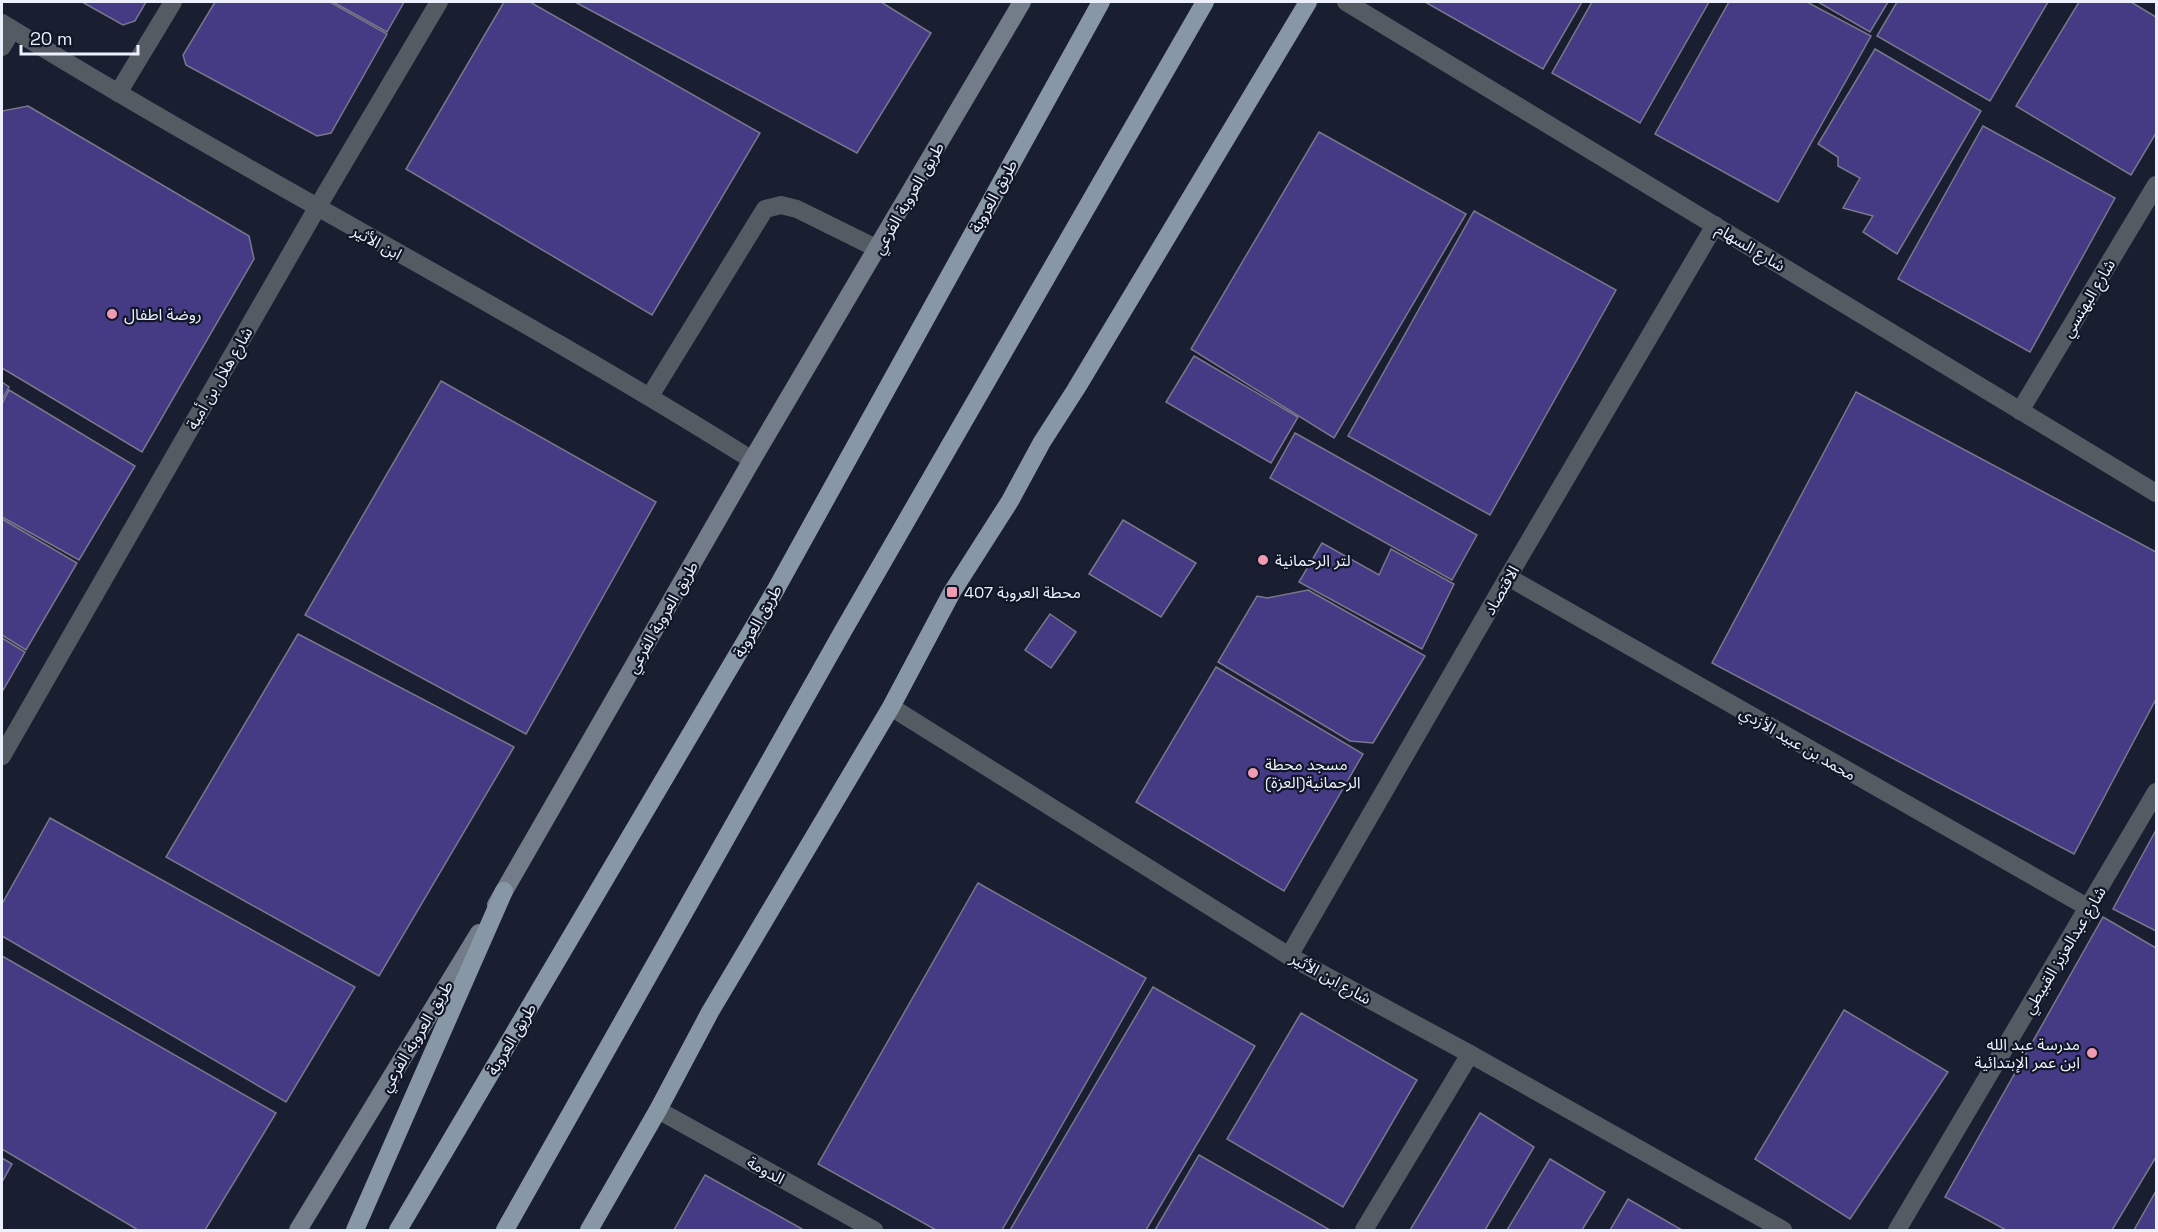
<svg xmlns="http://www.w3.org/2000/svg" width="2158" height="1232" font-family="'Space Grotesk','Noto Sans Arabic',sans-serif">
	<rect width="100%" height="100%" fill="#191f30"/>
	<!-- building -->
	<g fill="#453a84" stroke="#78778d" stroke-width="1.5">
		<polygon points="82,2 146,2 135,21 123,25"/>
		<polygon points="215,2 330,2 387,34 331,133 317,136 186,65 183,55"/>
		<polygon points="333,2 404,2 387,32"/>
		<polygon points="504,2 530,2 760,133 652,315 406,169"/>
		<polygon points="575,2 881,2 931,33 857,153"/>
		<polygon points="1425,2 1582,2 1543,69"/>
		<polygon points="1592,2 1709,2 1640,123 1552,73"/>
		<polygon points="1729,2 1807,2 1871,36 1778,202 1655,134"/>
		<polygon points="1818,2 1888,2 1870,32"/>
		<polygon points="1897,2 2048,2 1990,101 1877,36"/>
		<polygon points="2079,2 2131,2 2156,17 2156,133 2131,175 2016,106"/>
		<polygon points="1875,49 1981,111 1897,254 1863,232 1873,216 1843,208 1860,178 1838,166 1838,157 1818,144"/>
		<polygon points="28,106 249,236 254,259 142,452 2,368 2,111"/>
		<polygon points="1983,126 2115,198 2030,352 1898,279"/>
		<polygon points="1319,132 1466,214 1334,438 1191,349"/>
		<polygon points="1474,211 1616,290 1490,515 1348,436"/>
		<polygon points="1194,356 1298,417 1271,463 1166,402"/>
		<polygon points="441,381 656,502 526,734 305,615"/>
		<polygon points="2,382 9,387 2,400"/>
		<polygon points="9,390 135,466 79,560 2,517 2,404"/>
		<polygon points="1856,392 2156,552 2156,699 2074,854 1712,663"/>
		<polygon points="1295,433 1477,535 1452,580 1270,478"/>
		<polygon points="2,519 77,563 26,650 2,635"/>
		<polygon points="1123,520 1196,563 1161,617 1089,574"/>
		<polygon points="1322,543 1379,575 1391,549 1454,584 1422,649 1299,582"/>
		<polygon points="1308,590 1425,656 1373,743 1350,741 1218,662 1257,596 1267,598"/>
		<polygon points="1050,614 1076,632 1051,668 1025,650"/>
		<polygon points="298,634 514,747 379,976 166,857"/>
		<polygon points="2,638 25,652 2,692"/>
		<polygon points="1216,667 1363,754 1284,891 1136,802"/>
		<polygon points="50,818 355,987 286,1102 2,936 2,904"/>
		<polygon points="2156,830 2156,931 2113,909"/>
		<polygon points="978,883 1146,978 1002,1230 936,1230 818,1164"/>
		<polygon points="2103,917 2156,948 2156,1157 2112,1230 2006,1230 1945,1197"/>
		<polygon points="2,956 276,1113 205,1230 138,1230 2,1149"/>
		<polygon points="1153,987 1255,1046 1146,1230 1010,1230"/>
		<polygon points="1844,1010 1948,1072 1850,1219 1755,1159"/>
		<polygon points="1301,1013 1417,1080 1343,1207 1227,1139"/>
		<polygon points="1480,1113 1534,1147 1485,1230 1410,1230"/>
		<polygon points="1199,1155 1330,1230 1155,1230"/>
		<polygon points="2,1158 12,1164 2,1182"/>
		<polygon points="1550,1159 1605,1192 1582,1230 1507,1230"/>
		<polygon points="705,1175 804,1230 674,1230"/>
		<polygon points="2156,1191 2156,1230 2134,1230"/>
		<polygon points="1628,1199 1682,1230 1610,1230"/>
	</g>
	<g fill="none" stroke-linecap="round" stroke-linejoin="round">
		<!-- lane -->
		<polyline stroke="#545b63" stroke-width="18" points="650,396 765,209 781,205 797,209 878,249"/>
		<!-- street -->
		<g stroke="#545b63" stroke-width="18">
			<polyline points="1346,2 2156,493"/>
			<path d="M2,23C248,175 507,306 752,460"/>
			<polyline points="2,47 12,30"/>
			<polyline points="118,93 173,2"/>
			<polyline points="2020,411 2156,185"/>
			<polyline points="1508,577 2089,908"/>
			<polyline points="891,707 1289,956 1470,1054 1783,1230"/>
			<polyline points="2,756 317,208 439,2"/>
			<polyline points="1289,956 1508,577 1715,225"/>
			<polyline points="658,1110 874,1230"/>
			<polyline points="1364,1230 1470,1054"/>
			<polyline points="1897,1230 2156,792"/>
		</g>
		<!-- secondary -->
		<g stroke="#727d89" stroke-width="18">
			<polyline points="496,905 752,460 1022,2"/>
			<polyline points="298,1230 479,933"/>
		</g>
		<!-- primary -->
		<g stroke="#8897a6" stroke-width="18">
			<polyline points="355,1230 504,891"/>
			<polyline points="398,1230 775,591 1101,2"/>
			<polyline points="505,1230 843,631 1205,2"/>
			<polyline points="589,1230 658,1110 710,1012 891,707 952,592 1010,501 1042,442 1076,389 1308,2"/>
		</g>
	</g>
	<!-- markers -->
	<g fill="#f19ab4" stroke="#101626" stroke-width="2">
		<circle cx="112" cy="314" r="6"/>
		<circle cx="1263" cy="560" r="6"/>
		<rect x="946" y="586" width="12" height="12" rx="3"/>
		<circle cx="1253" cy="773" r="6"/>
		<circle cx="2092" cy="1053" r="6"/>
	</g>
	<g text-anchor="middle" stroke-width="4.5" stroke-linejoin="round" paint-order="stroke">
		<!-- street labels -->
		<g font-size="16" fill="#ebf0fc" stroke="#101626">
			<text transform="translate(993 196) rotate(-61)" y="6">طريق العروبة</text>
			<text transform="translate(908 198) rotate(-60)" y="6">طريق العروبة الفرعي</text>
			<text transform="translate(377 242) rotate(29)" y="6">ابن الأثير</text>
			<text transform="translate(1751 247) rotate(31)" y="6">شارع السهام</text>
			<text transform="translate(2088 298) rotate(-59)" y="6">شارع البهنسي</text>
			<text transform="translate(219 378) rotate(-60)" y="6">شارع هلال بن أمية</text>
			<text transform="translate(1501 590) rotate(-60)" y="6">الاقتصاد</text>
			<text transform="translate(662 617) rotate(-60)" y="6">طريق العروبة الفرعي</text>
			<text transform="translate(757 621) rotate(-60)" y="6">طريق العروبة</text>
			<text transform="translate(1798 743) rotate(30)" y="6">محمد بن عبيد الأزدي</text>
			<text transform="translate(2064 950) rotate(-59)" y="6">شارع عبدالعزيز القبيطي</text>
			<text transform="translate(1331 978) rotate(29)" y="6">شارع ابن الأثير</text>
			<text transform="translate(416 1036) rotate(-59)" y="6">طريق العروبة الفرعي</text>
			<text transform="translate(511 1039) rotate(-59)" y="6">طريق العروبة</text>
			<text transform="translate(766 1170) rotate(29)" y="6">الدومة</text>
		</g>
		<!-- poi labels -->
		<g font-size="16" fill="#ebf0fc" stroke="#101626" text-anchor="start">
			<text x="124" y="320">روضة اطفال</text>
			<text x="1275" y="566">لتر الرحمانية</text>
			<text x="964" y="598">محطة العروبة 407</text>
			<text x="1265" y="770">مسجد محطة<tspan x="1265" dy="18">الرحمانية(العزة)</tspan></text>
			<text x="2080" y="1050" text-anchor="end">مدرسة عبد الله<tspan x="2080" dy="18">ابن عمر الإبتدائية</tspan></text>
		</g>
	</g>
	<!-- border -->
	<rect width="2158" height="1232" fill="none" stroke="#ebf0fc" stroke-width="6"/>
	<!-- scale -->
	<path d="M21 45v9h117v-9" fill="none" stroke="#ebf0fc" stroke-width="3"/>
	<text x="30" y="45" font-size="18" fill="#ebf0fc" stroke="#101626" stroke-width="4.5" paint-order="stroke">20 m</text>
</svg>
